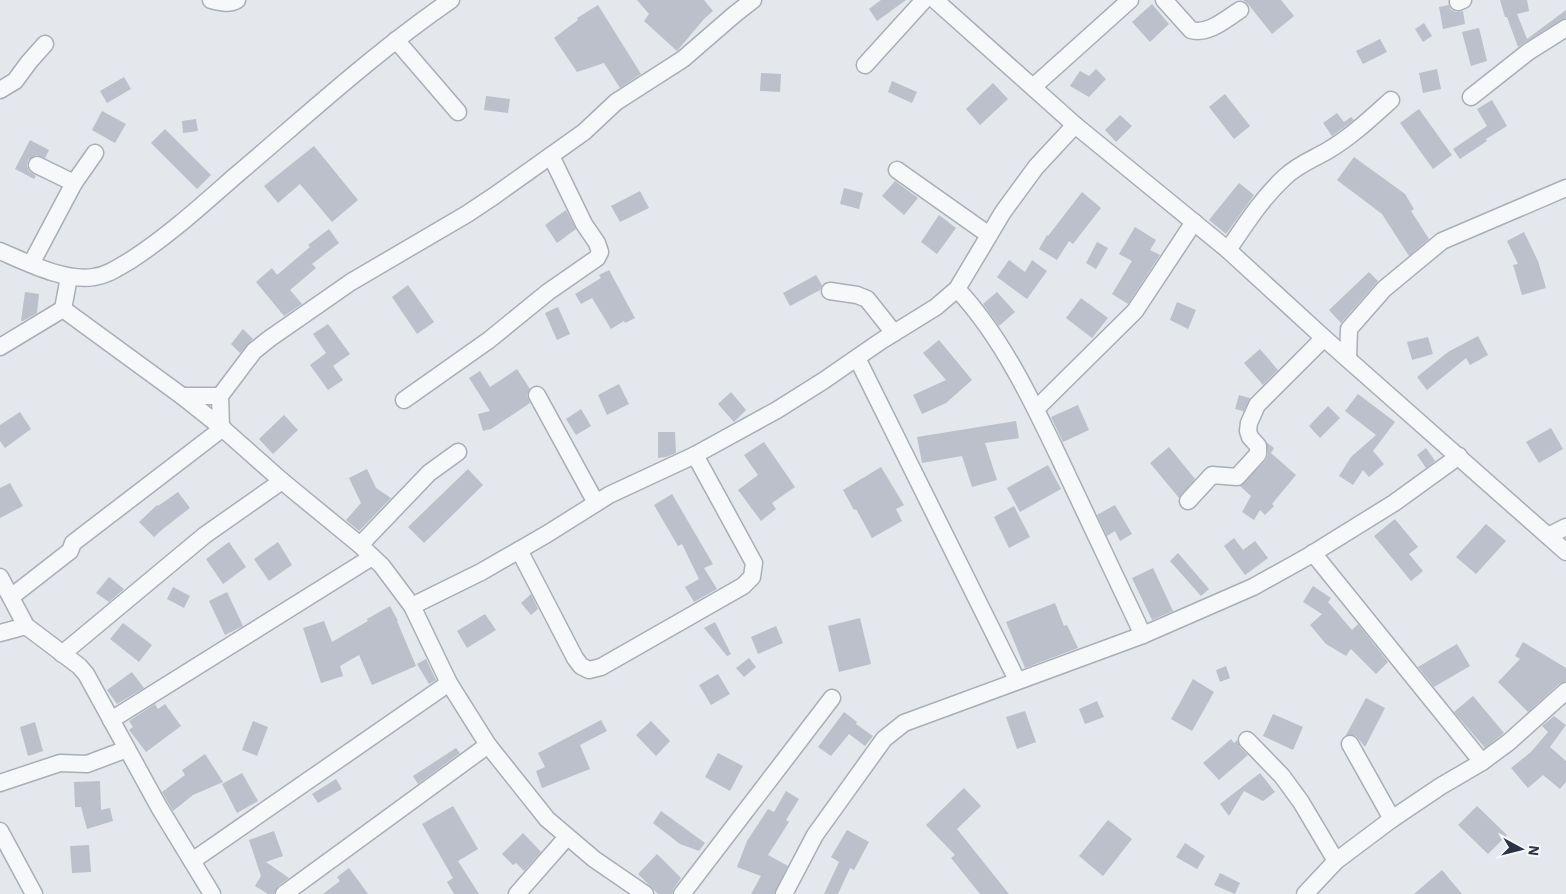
<svg xmlns="http://www.w3.org/2000/svg" width="1566" height="894" font-family="'IBM Plex Sans',sans-serif">
	<rect width="100%" height="100%" fill="#e4e7ec"/>
	<!-- building -->
	<g fill="#bbc0ca">
		<polygon points="637,0 704,0 713,11 704,19 677,51 644,21 649,14"/>
		<polygon points="881,0 906,0 877,21 869,9"/>
		<polygon points="1243,0 1281,0 1294,16 1272,34 1248,4"/>
		<polygon points="1500,0 1527,0 1529,11 1517,14 1527,39 1566,10 1566,18 1561,20 1518,47 1507,17 1505,17"/>
		<polygon points="1152,4 1169,24 1150,42 1132,22"/>
		<polygon points="598,5 641,74 620,88 604,63 577,72 554,38 578,20 577,18"/>
		<polygon points="1449,5 1451,10 1456,12 1463,11 1465,24 1443,29 1439,7"/>
		<polygon points="1424,23 1432,36 1423,42 1415,29"/>
		<polygon points="1479,28 1487,61 1471,66 1462,32"/>
		<polygon points="1380,39 1387,52 1363,64 1356,51"/>
		<polygon points="1096,69 1106,79 1089,97 1070,86 1080,71 1089,76"/>
		<polygon points="1437,69 1441,89 1423,93 1419,73"/>
		<polygon points="761,73 781,74 780,92 760,91"/>
		<polygon points="124,77 131,89 107,103 100,91"/>
		<polygon points="892,81 917,92 912,103 888,92"/>
		<polygon points="993,83 1008,99 980,125 966,109"/>
		<polygon points="1225,94 1250,126 1234,139 1209,107"/>
		<polygon points="486,96 510,99 508,113 484,110"/>
		<polygon points="1492,100 1507,126 1486,139 1487,141 1460,159 1453,149 1487,126 1477,109"/>
		<polygon points="1419,109 1452,155 1433,169 1400,123"/>
		<polygon points="102,111 126,124 115,143 92,130"/>
		<polygon points="1337,113 1344,122 1351,117 1354,120 1332,136 1323,123"/>
		<polygon points="1120,115 1132,126 1116,142 1105,130"/>
		<polygon points="196,119 198,131 183,133 182,121"/>
		<polygon points="165,129 211,175 197,189 151,143"/>
		<polygon points="30,140 49,150 45,158 36,155 28,160 27,166 29,171 36,176 34,179 15,169"/>
		<polygon points="314,146 358,200 332,222 300,184 278,203 264,186"/>
		<polygon points="1354,157 1405,194 1414,209 1411,211 1429,239 1409,256 1382,214 1337,180"/>
		<polygon points="895,181 918,198 904,215 882,196"/>
		<polygon points="1239,183 1254,195 1226,234 1209,220"/>
		<polygon points="844,188 863,193 859,209 840,204"/>
		<polygon points="640,191 649,208 620,222 611,206"/>
		<polygon points="1082,192 1101,208 1073,244 1069,241 1057,260 1039,249 1047,235 1048,236"/>
		<polygon points="566,210 576,229 557,243 545,225"/>
		<polygon points="939,215 956,228 937,254 921,242"/>
		<polygon points="1135,227 1156,240 1150,250 1160,255 1128,304 1112,294 1132,261 1119,254"/>
		<polygon points="329,229 339,243 312,264 316,268 290,290 302,304 284,316 256,282 272,268 277,275 310,247 308,245"/>
		<polygon points="1524,232 1538,261 1546,288 1522,295 1513,265 1518,264 1507,241"/>
		<polygon points="1097,242 1108,248 1096,269 1086,263"/>
		<polygon points="1009,260 1025,272 1032,260 1047,271 1027,299 997,277"/>
		<polygon points="609,270 635,318 625,323 624,321 611,329 592,298 581,304 575,294 601,278 599,275"/>
		<polygon points="1369,272 1378,281 1341,323 1329,310"/>
		<polygon points="816,275 822,285 820,290 790,306 783,293"/>
		<polygon points="408,285 434,322 417,334 392,297"/>
		<polygon points="25,292 39,294 37,313 23,321 21,321"/>
		<polygon points="997,292 1015,312 999,326 983,304"/>
		<polygon points="1081,298 1108,318 1092,338 1066,318"/>
		<polygon points="1177,302 1196,310 1188,329 1170,320"/>
		<polygon points="558,307 570,334 557,340 545,313"/>
		<polygon points="328,324 350,354 333,366 343,380 328,390 310,365 326,353 313,334"/>
		<polygon points="243,329 253,339 240,353 231,344"/>
		<polygon points="1478,336 1488,355 1470,365 1466,358 1427,390 1417,377 1448,352"/>
		<polygon points="1428,337 1433,354 1412,360 1407,342"/>
		<polygon points="939,340 972,380 946,403 922,414 913,395 946,380 923,353"/>
		<polygon points="1260,349 1278,370 1263,385 1244,363"/>
		<polygon points="517,369 530,389 527,395 530,403 491,429 483,431 478,414 490,411 469,378 480,371 490,387"/>
		<polygon points="619,384 629,404 607,415 598,395"/>
		<polygon points="731,392 746,410 734,422 718,404"/>
		<polygon points="1358,394 1395,422 1373,451 1384,464 1369,477 1363,470 1353,485 1339,476 1351,457 1376,435 1345,411"/>
		<polygon points="1239,395 1250,398 1243,413 1243,411 1235,409"/>
		<polygon points="1078,405 1089,430 1063,442 1051,417"/>
		<polygon points="1328,406 1340,418 1320,438 1309,426"/>
		<polygon points="581,409 591,426 576,435 566,419"/>
		<polygon points="20,412 31,429 5,448 0,441 0,425"/>
		<polygon points="284,415 298,430 273,454 259,439"/>
		<polygon points="1016,421 1019,438 985,443 997,480 972,487 962,456 922,463 917,437"/>
		<polygon points="1551,428 1563,449 1539,463 1526,442"/>
		<polygon points="658,432 675,432 676,453 666,457 658,458"/>
		<polygon points="764,442 795,487 772,503 776,509 761,521 738,490 758,475 744,455"/>
		<polygon points="1266,442 1274,448 1271,453 1296,475 1272,504 1274,506 1265,515 1260,510 1254,520 1242,512 1251,496 1240,486 1266,460 1268,454"/>
		<polygon points="1169,447 1195,479 1179,498 1150,463"/>
		<polygon points="1426,448 1435,461 1426,468 1417,455"/>
		<polygon points="1048,465 1061,489 1020,512 1007,488"/>
		<polygon points="881,467 904,505 896,509 902,521 872,538 856,509 854,510 843,490"/>
		<polygon points="367,469 376,488 391,498 359,531 346,520 361,503 349,478"/>
		<polygon points="468,469 483,485 424,543 408,527"/>
		<polygon points="10,483 23,506 0,518 0,488"/>
		<polygon points="178,492 190,508 164,528 154,537 139,522 157,505 158,506"/>
		<polygon points="672,494 713,564 704,568 717,589 694,602 685,587 699,579 682,544 678,546 654,505"/>
		<polygon points="1115,505 1132,534 1120,541 1115,531 1107,536 1097,515"/>
		<polygon points="1014,506 1030,537 1009,548 994,517"/>
		<polygon points="1395,519 1418,547 1409,554 1423,571 1411,581 1374,536"/>
		<polygon points="1486,524 1506,541 1476,574 1456,557"/>
		<polygon points="1234,538 1243,550 1255,541 1268,558 1245,575 1224,546"/>
		<polygon points="229,542 246,567 223,584 206,559"/>
		<polygon points="278,542 292,565 269,581 254,559"/>
		<polygon points="1178,553 1209,589 1201,596 1170,561"/>
		<polygon points="1153,568 1173,611 1152,620 1132,578"/>
		<polygon points="109,577 124,589 109,602 96,593"/>
		<polygon points="1313,586 1331,598 1328,602 1352,630 1358,624 1388,662 1376,674 1351,649 1346,656 1326,644 1310,625 1322,614 1303,602"/>
		<polygon points="173,587 190,596 184,608 167,599"/>
		<polygon points="227,592 243,626 225,635 209,601"/>
		<polygon points="531,594 538,609 531,615 521,603"/>
		<polygon points="1055,603 1064,626 1067,625 1078,648 1025,668 1006,622"/>
		<polygon points="390,606 398,621 397,621 416,666 372,685 359,655 340,666 343,676 321,683 303,628 324,621 332,642 368,621 367,619"/>
		<polygon points="485,614 496,630 467,648 457,631"/>
		<polygon points="860,618 871,664 839,672 828,626"/>
		<polygon points="715,622 731,654 727,656 704,628"/>
		<polygon points="123,623 152,645 139,662 110,639"/>
		<polygon points="776,626 783,643 758,654 751,637"/>
		<polygon points="1523,642 1566,668 1566,681 1559,684 1528,712 1498,682 1520,659 1515,656"/>
		<polygon points="1457,644 1470,666 1434,687 1418,667"/>
		<polygon points="749,658 756,667 744,677 736,668"/>
		<polygon points="426,659 436,680 429,684 417,664"/>
		<polygon points="1226,666 1230,678 1220,682 1216,670"/>
		<polygon points="132,672 144,688 117,704 107,690"/>
		<polygon points="718,674 730,694 711,705 699,685"/>
		<polygon points="1193,679 1214,692 1192,731 1171,719"/>
		<polygon points="1473,696 1504,733 1485,748 1454,712"/>
		<polygon points="1366,698 1385,708 1365,747 1356,736 1346,735"/>
		<polygon points="1097,701 1104,717 1085,724 1079,709"/>
		<polygon points="155,704 158,709 165,704 181,726 146,752 129,730 133,727 129,721"/>
		<polygon points="1025,711 1036,742 1017,749 1006,717"/>
		<polygon points="844,712 857,722 856,724 873,736 865,746 849,734 831,756 818,747"/>
		<polygon points="1273,714 1303,727 1293,750 1263,736"/>
		<polygon points="1554,716 1566,725 1550,747 1566,761 1566,782 1560,789 1543,775 1528,788 1511,768 1531,752 1548,732 1542,726"/>
		<polygon points="601,720 607,731 580,745 590,769 542,788 536,771 545,767 538,753"/>
		<polygon points="253,721 268,727 257,756 242,750"/>
		<polygon points="651,721 670,741 656,756 636,735"/>
		<polygon points="35,722 43,751 28,756 20,727"/>
		<polygon points="1231,739 1234,743 1237,740 1240,747 1248,755 1219,780 1203,763"/>
		<polygon points="456,748 460,753 418,784 413,776"/>
		<polygon points="718,753 743,766 730,791 705,777"/>
		<polygon points="205,754 223,782 193,795 173,811 162,792 185,775 182,770"/>
		<polygon points="242,773 258,801 237,813 222,784"/>
		<polygon points="1260,773 1275,792 1263,801 1244,791 1229,816 1220,804"/>
		<polygon points="336,779 342,789 318,803 312,794"/>
		<polygon points="100,781 101,810 110,808 113,821 87,829 81,807 75,807 74,782"/>
		<polygon points="964,788 981,806 957,829 1009,894 980,894 951,858 955,855 926,825"/>
		<polygon points="786,791 799,799 786,820 789,822 768,855 788,866 774,894 751,894 761,876 737,867 747,841 768,809 774,812"/>
		<polygon points="453,806 478,849 458,861 479,894 454,894 447,882 453,878 422,824"/>
		<polygon points="1477,806 1507,835 1488,854 1458,825"/>
		<polygon points="661,811 705,843 699,851 680,844 653,823"/>
		<polygon points="1108,820 1132,839 1103,876 1079,856"/>
		<polygon points="847,830 869,842 854,870 850,868 838,894 824,894 839,862 831,857"/>
		<polygon points="274,831 283,856 266,862 289,878 278,886 274,894 268,894 255,886 261,876 249,840"/>
		<polygon points="523,833 541,852 524,871 516,863 513,865 502,854"/>
		<polygon points="1185,843 1205,856 1197,869 1176,857"/>
		<polygon points="89,845 91,872 72,873 70,846"/>
		<polygon points="657,854 681,878 674,888 672,894 658,894 638,874"/>
		<polygon points="349,868 368,894 323,894 340,881 337,877"/>
		<polygon points="1442,870 1462,894 1414,894"/>
		<polygon points="1220,873 1240,883 1235,894 1214,885"/>
	</g>
	<g fill="none" stroke-linecap="round" stroke-linejoin="round">
		<!-- minor casing -->
		<g stroke="#a9aeb7" stroke-width="19">
			<g id="minor">
				<path d="M211,0C220,2 229,5 237,0"/>
				<polyline points="935,0 1075,125 1228,250 1324,338 1566,552"/>
				<path d="M1164,0L1191,30C1208,35 1226,19 1240,10"/>
				<polyline points="1458,2 1463,0"/>
				<polyline points="396,40 458,112"/>
				<polyline points="865,65 924,0"/>
				<polyline points="1033,87 1130,0"/>
				<polyline points="0,90 15,81 29,62 45,44"/>
				<polyline points="1471,97 1528,52 1566,28"/>
				<polyline points="37,165 74,183"/>
				<polyline points="897,170 989,235"/>
				<path d="M1228,250C1245,225 1262,198 1285,177C1297,165 1313,159 1327,151C1351,137 1371,118 1391,100"/>
				<path d="M0,251C26,262 65,282 94,277C108,275 119,267 131,260C168,236 201,206 234,177C305,117 374,53 451,0"/>
				<polyline points="31,264 74,183 95,153"/>
				<path d="M957,289C1004,339 1036,409 1065,470C1091,525 1117,580 1143,635"/>
				<polyline points="830,291 857,295 867,299 894,333"/>
				<polyline points="63,309 182,396 221,427 282,481 360,545 382,566 412,606 449,683 488,745 547,819 594,859 645,894"/>
				<polyline points="0,347 63,309 69,277"/>
				<polyline points="857,358 1017,680"/>
				<polyline points="1348,359 1349,329 1384,289 1442,241 1566,188"/>
				<polyline points="537,395 596,503"/>
				<polyline points="182,396 220,396"/>
				<polyline points="404,400 489,340 548,292 597,258 600,252 597,243 584,224 551,156"/>
				<polyline points="1036,409 1135,311 1194,222"/>
				<polyline points="221,427 220,396 254,351 269,339 351,282 467,214 494,196 584,132 616,102 683,59 735,14 753,0"/>
				<polyline points="1188,501 1212,475 1237,477 1258,454 1258,446 1250,437 1248,431 1249,423 1257,405 1324,338"/>
				<polyline points="1548,536 1566,527"/>
				<polyline points="360,545 429,473 458,452"/>
				<polyline points="519,550 575,658 581,666 589,670 601,667 743,586 752,577 754,563 695,455"/>
				<polyline points="1313,553 1482,762"/>
				<polyline points="0,577 26,626 79,666 86,674 159,807 212,894"/>
				<polyline points="11,597 70,551 73,543 223,428"/>
				<polyline points="412,606 481,572 547,534 609,495 695,455 777,410 823,381 881,341 936,307 957,289 1003,212 1036,167 1075,125"/>
				<polyline points="0,633 26,626"/>
				<polyline points="62,654 205,535 282,481"/>
				<polyline points="111,720 372,557"/>
				<polyline points="1247,740 1282,776 1301,802 1336,861"/>
				<polyline points="1350,744 1392,819"/>
				<polyline points="0,783 60,763 87,764 127,749"/>
				<polyline points="0,831 34,894"/>
				<polyline points="192,861 449,683"/>
				<polyline points="284,894 488,745"/>
				<polyline points="517,894 567,837"/>
				<polyline points="682,894 832,698"/>
				<polyline points="784,894 815,835 884,739 904,723 1143,635 1253,587 1307,557 1394,503 1459,456"/>
				<polyline points="1305,894 1336,861 1392,819 1441,786 1482,762 1509,742 1566,691"/>
			</g>
		</g>
		<!-- minor -->
		<use href="#minor" stroke="#f7f8fa" stroke-width="16"/>
	</g>
	<!-- north arrow -->
	<g transform="translate(1521 849) rotate(97)" stroke="#f4f6f9" stroke-width="4" paint-order="stroke">
	<path d="M0-4L9 19L0 12L-9 19Z" fill="#2b3445"/>
	<text y="-8" font-size="14" font-weight="bold" text-anchor="middle" fill="#2b3445">N</text>
	</g>
</svg>
